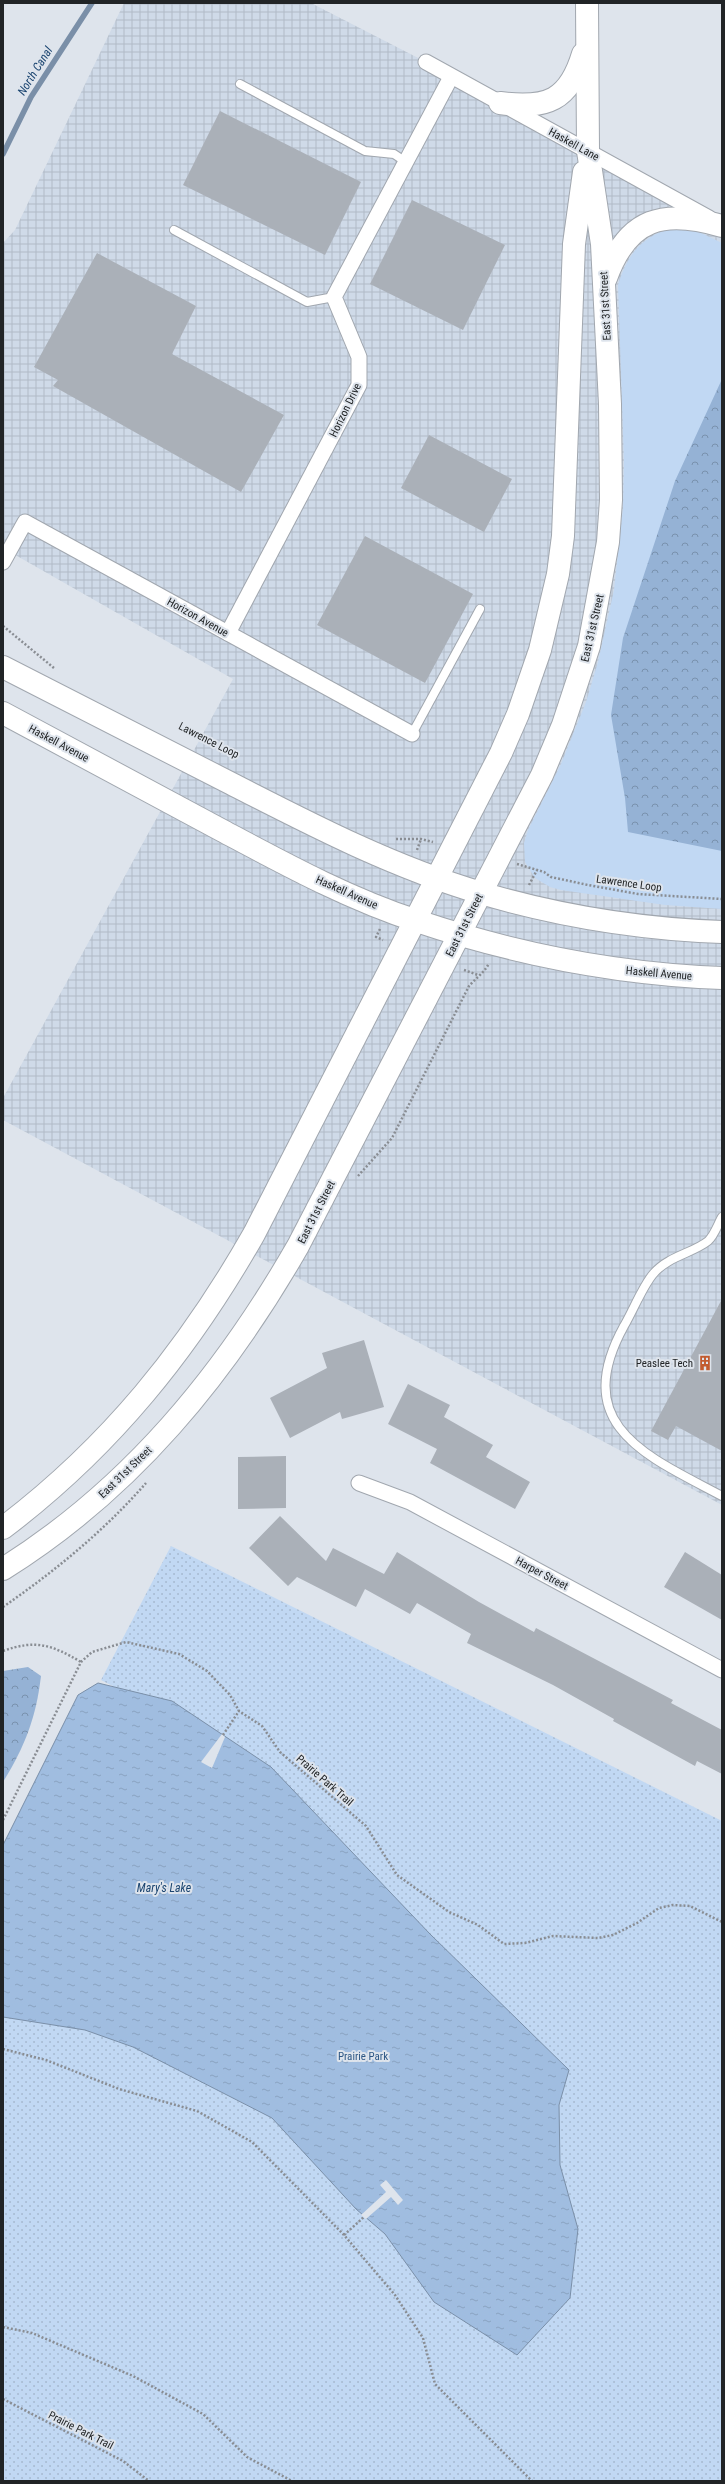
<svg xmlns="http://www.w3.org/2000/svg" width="725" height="2484" font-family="'Roboto Condensed',sans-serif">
	<defs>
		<pattern id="industrial-grid" width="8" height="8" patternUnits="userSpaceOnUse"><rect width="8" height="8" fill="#cfdae8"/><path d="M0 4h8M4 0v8" fill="none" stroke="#b1bbc7"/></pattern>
		<pattern id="forest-crowns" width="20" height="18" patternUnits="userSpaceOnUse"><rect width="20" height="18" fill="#95b2d5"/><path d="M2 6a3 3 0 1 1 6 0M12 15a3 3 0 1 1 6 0" fill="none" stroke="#7991ad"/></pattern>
		<pattern id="park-dots" width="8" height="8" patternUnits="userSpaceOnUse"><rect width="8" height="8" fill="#c1d8f3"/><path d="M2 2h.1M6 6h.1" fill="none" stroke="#a6b9d0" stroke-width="1.8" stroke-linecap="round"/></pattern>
		<pattern id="water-ripples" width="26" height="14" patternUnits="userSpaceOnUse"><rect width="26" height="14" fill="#a0bde0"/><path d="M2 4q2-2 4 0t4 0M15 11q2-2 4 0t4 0" fill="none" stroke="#8aa2c0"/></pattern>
	</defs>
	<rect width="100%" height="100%" fill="#dee4ec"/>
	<!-- industrial -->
	<polygon fill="url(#industrial-grid)" points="124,3 311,3 426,62 722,226 722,1505 3,1120 3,1098 233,679 3,548 3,243 15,230"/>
	<!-- grass -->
	<path fill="#c1d8f3" d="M674,228L695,230L722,243V909L665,905L561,890L550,887L535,878L525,862L524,843L528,830L561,764L586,702L598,662L614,590L623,508L624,462L618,285C627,255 642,235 674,228Z"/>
	<!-- forest -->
	<g fill="url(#forest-crowns)">
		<polygon points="722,379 722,851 628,832 625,798 611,715 623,638 675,481"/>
		<path d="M28,1667L41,1676C36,1718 25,1746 3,1782V1671Z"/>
	</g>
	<!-- park -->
	<polygon fill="url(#park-dots)" points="171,1546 722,1821 722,2481 3,2481 3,1940 132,1696 101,1680"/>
	<!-- water -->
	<polygon fill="url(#water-ripples)" stroke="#7a8fa8" points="98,1683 172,1701 271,1767 430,1934 569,2070 559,2105 560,2165 578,2229 570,2298 517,2355 434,2302 385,2234 356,2209 272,2118 133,2047 85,2030 3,2017 3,1845 78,1695"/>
	<!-- pier -->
	<g fill="#dee4ec">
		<polygon points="222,1734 225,1737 212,1768 201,1762"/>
		<polygon points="386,2180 403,2200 398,2205 391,2197 366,2219 361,2215 386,2192 380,2185"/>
	</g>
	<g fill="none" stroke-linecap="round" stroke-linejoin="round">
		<!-- stream -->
		<polyline stroke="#7a8fa8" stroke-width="5.5" points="3,154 31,97 92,3"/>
	</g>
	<!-- building -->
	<g fill="#aab0b8">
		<polygon points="220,111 361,182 325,255 183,185"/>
		<polygon points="412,200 505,245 463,330 370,284"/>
		<polygon points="97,253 196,306 172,354 284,415 241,492 53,386 58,380 34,367"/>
		<polygon points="429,435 512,479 484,532 401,488"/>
		<polygon points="365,536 473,594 425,683 317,625"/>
		<polygon points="722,1299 722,1451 676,1426 668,1440 651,1431"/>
		<polygon points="364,1340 384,1407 342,1419 340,1412 290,1438 270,1398 327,1368 322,1353"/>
		<polygon points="408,1384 450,1405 444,1417 493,1445 486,1457 530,1482 515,1509 430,1463 437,1449 388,1424"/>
		<polygon points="286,1456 286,1508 238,1509 238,1457"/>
		<polygon points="280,1516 326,1561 333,1548 384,1574 397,1552 479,1602 534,1632 536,1628 673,1700 671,1703 722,1730 722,1774 697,1761 695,1766 613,1721 614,1719 553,1685 467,1643 471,1634 417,1603 410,1614 365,1589 356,1607 297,1577 288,1586 249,1548"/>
		<polygon points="685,1552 722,1575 722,1620 664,1587"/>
	</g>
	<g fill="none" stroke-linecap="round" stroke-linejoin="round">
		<!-- lane casing -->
		<g stroke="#a1a7af" stroke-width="10">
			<g id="lane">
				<polyline points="240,84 365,151 394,154 406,162"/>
				<polyline points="174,230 307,302 334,297"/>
				<polyline points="412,734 480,609"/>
				<path d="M722,1217C718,1224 714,1236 708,1241C693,1253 669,1256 654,1273C643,1285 633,1311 624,1326C569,1426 647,1456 722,1496"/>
			</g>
		</g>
		<!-- street casing -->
		<g stroke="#a1a7af" stroke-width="17">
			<g id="street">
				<polyline points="426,62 709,218"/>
				<polyline points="3,562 25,522 412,734"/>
				<polyline points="228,633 359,385 359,357 334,297 451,77"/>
				<polyline points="359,1483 410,1502 722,1670"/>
			</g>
		</g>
		<!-- secondary casing -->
		<g stroke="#a1a7af" stroke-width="24">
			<g id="secondary">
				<path d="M500,103C547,109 569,101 583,54"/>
				<path d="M606,278C628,217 664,209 722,226"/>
				<path d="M3,667C79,706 155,745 232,784C312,825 393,867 481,893C559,916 641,929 722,932"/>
				<path d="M3,713C76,752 149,792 223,831C285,864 349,899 417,921C515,954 618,974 722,978"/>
				<path d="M3,1528C110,1447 188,1350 254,1234L501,753L518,714L540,650L558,574L563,536L574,244L584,172"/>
				<path d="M3,1569C131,1489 224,1375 298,1246L542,775L563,725L589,646L608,542L611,500L610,404L602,244L588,151L587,3"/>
			</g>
		</g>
		<!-- path -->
		<g stroke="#898d93" stroke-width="2.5" stroke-dasharray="2 2" stroke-linecap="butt">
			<polyline points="3,626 54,668"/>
			<polyline points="396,839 421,839 433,842"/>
			<polyline points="417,850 421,839"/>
			<polyline points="517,864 544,872 551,877 588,885 638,894 722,899"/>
			<polyline points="529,885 537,870"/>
			<polyline points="380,929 376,937 383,940"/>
			<polyline points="464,970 478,975"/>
			<path d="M358,1176L392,1138L469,986C476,978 485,972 489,963"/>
			<path d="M3,1607C55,1571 104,1531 146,1483"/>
			<path d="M3,1651C36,1639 52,1645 81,1662"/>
			<polyline points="223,1735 239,1711"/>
			<polyline points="3,1820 81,1662 92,1652 126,1642 179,1654 207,1671 230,1695 239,1711 262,1726 280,1752 366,1826 397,1875 449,1912 478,1925 504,1944 525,1943 553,1936 598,1938 613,1935 637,1923 659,1908 673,1905 690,1906 722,1922"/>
			<polyline points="3,2049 46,2060 119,2089 197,2111 252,2142 344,2235 395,2295 423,2338 435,2384 532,2481"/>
			<polyline points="344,2235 364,2217"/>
			<polyline points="3,2327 32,2333 133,2376 203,2414 247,2457 292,2481"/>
			<polyline points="3,2399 123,2461 149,2481"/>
		</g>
		<!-- lane -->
		<use href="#lane" stroke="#fff" stroke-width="8"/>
		<!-- street -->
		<use href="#street" stroke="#fff" stroke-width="15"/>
		<!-- secondary -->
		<use href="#secondary" stroke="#fff" stroke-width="22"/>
	</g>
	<!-- icons -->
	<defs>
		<g id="building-bare" transform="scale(1.2)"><path d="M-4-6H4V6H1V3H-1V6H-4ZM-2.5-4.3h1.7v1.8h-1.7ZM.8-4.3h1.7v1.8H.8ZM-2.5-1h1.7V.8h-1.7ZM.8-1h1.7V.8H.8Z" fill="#c25b2f" stroke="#dee4ec" stroke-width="2.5" paint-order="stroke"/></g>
	</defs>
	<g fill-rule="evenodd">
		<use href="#building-bare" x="705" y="1363"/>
	</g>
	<g text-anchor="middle" stroke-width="4" stroke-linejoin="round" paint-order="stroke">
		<!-- street labels -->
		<g font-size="11" fill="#212426" stroke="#dee4ec">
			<text transform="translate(574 144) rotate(29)" y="4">Haskell Lane</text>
			<text transform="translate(605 306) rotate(-93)" y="4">East 31st Street</text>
			<text transform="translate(345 410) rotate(-64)" y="4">Horizon Drive</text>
			<text transform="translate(198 617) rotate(29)" y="4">Horizon Avenue</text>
			<text transform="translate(592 628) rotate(-77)" y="4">East 31st Street</text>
			<text transform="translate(209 740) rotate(27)" y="4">Lawrence Loop</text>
			<text transform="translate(59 743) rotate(28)" y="4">Haskell Avenue</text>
			<text transform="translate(629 883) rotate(8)" y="4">Lawrence Loop</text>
			<text transform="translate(347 892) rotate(24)" y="4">Haskell Avenue</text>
			<text transform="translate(464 925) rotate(-63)" y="4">East 31st Street</text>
			<text transform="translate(659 973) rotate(5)" y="4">Haskell Avenue</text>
			<text transform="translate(316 1212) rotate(-63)" y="4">East 31st Street</text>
			<text transform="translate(125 1472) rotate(-44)" y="4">East 31st Street</text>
			<text transform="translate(542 1573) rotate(28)" y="4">Harper Street</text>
			<text transform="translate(325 1780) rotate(41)" y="4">Prairie Park Trail</text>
			<text transform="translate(81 2430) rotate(27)" y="4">Prairie Park Trail</text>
		</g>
		<!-- poi labels -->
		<g font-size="11" fill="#212426" stroke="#dee4ec" text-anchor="end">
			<text x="693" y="1367">Peaslee Tech</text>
		</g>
		<!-- park labels -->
		<g font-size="11" fill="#2d5785" stroke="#dee4ec">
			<text x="363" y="2060">Prairie Park</text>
		</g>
		<!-- water labels -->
		<g font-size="12" font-style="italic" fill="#1a4470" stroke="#dee4ec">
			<text transform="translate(35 71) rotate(-58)" y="4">North Canal</text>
			<text x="164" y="1892">Mary's Lake</text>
		</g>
	</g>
	<!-- border -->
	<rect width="725" height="2484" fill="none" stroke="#212426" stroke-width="8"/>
</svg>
